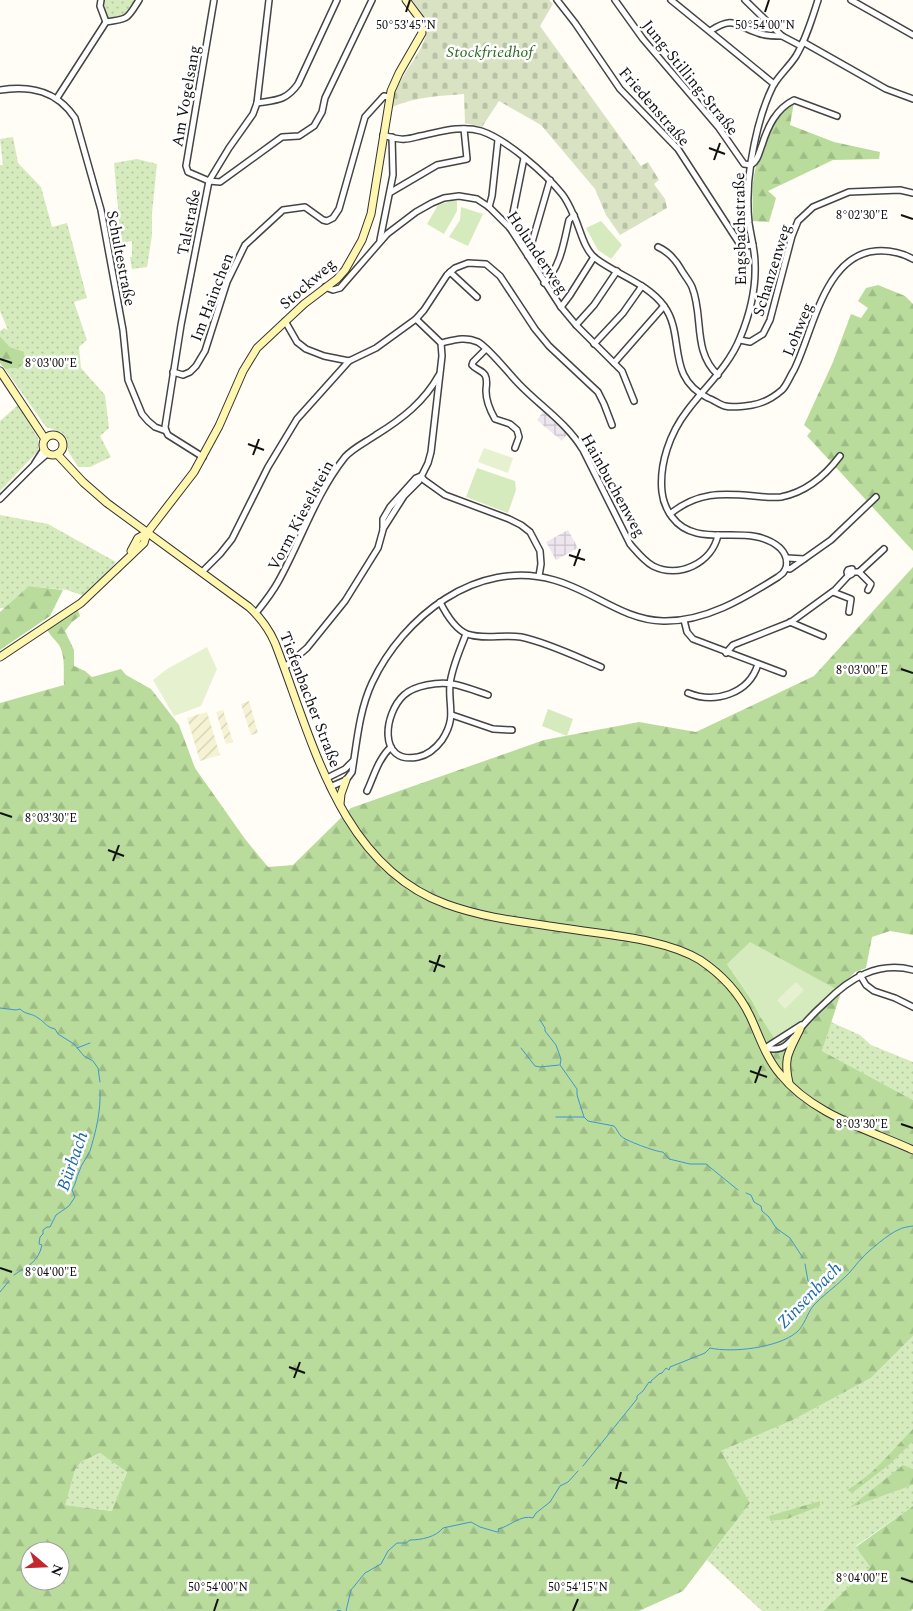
<svg xmlns="http://www.w3.org/2000/svg" width="913" height="1611" font-family="Spectral,serif">
	<defs>
		<pattern id="industrial-grid" width="8" height="8" patternUnits="userSpaceOnUse" patternTransform="scale(1.25)"><rect width="8" height="8" fill="#eee6ef"/><path d="M0 4h8M4 0v8" fill="none" stroke="#cbc4cc"/></pattern>
		<pattern id="farmland-furrows" width="10" height="10" patternUnits="userSpaceOnUse" patternTransform="scale(1.25)"><rect width="10" height="10" fill="#f6f3d4"/><path d="M-1 1l2-2M0 10L10 0M9 11l2-2" fill="none" stroke="#d2cfb5"/></pattern>
		<pattern id="grass-dots" width="8" height="8" patternUnits="userSpaceOnUse" patternTransform="scale(1.25)"><rect width="8" height="8" fill="#d5ebbd"/><path d="M2 2h.1M6 6h.1" fill="none" stroke="#b6c8a1" stroke-width="1.8" stroke-linecap="round"/></pattern>
		<pattern id="forest-firs" width="22" height="20" patternUnits="userSpaceOnUse" patternTransform="scale(1.25)"><rect width="22" height="20" fill="#b9dc9c"/><path d="M5 1l3.5 6h-7zM16 11l3.5 6h-7z" fill="#9ebc85"/></pattern>
		<pattern id="cemetery-stones" width="16" height="16" patternUnits="userSpaceOnUse" patternTransform="scale(1.25)"><rect width="16" height="16" fill="#d9e3c4"/><path d="M2 7V4a2 2 0 0 1 4 0v3zM10 15v-3a2 2 0 0 1 4 0v3z" fill="#b9c2a7"/></pattern>
	</defs>
	<rect width="100%" height="100%" fill="#fffdf5"/>
	<!-- industrial -->
	<g fill="url(#industrial-grid)">
		<polygon points="543,412 567,434 562,441 537,420"/>
		<polygon points="568,530 578,548 556,560 546,542"/>
	</g>
	<!-- farmland -->
	<g fill="url(#farmland-furrows)">
		<polygon points="249,701 258,733 251,735 241,704"/>
		<polygon points="223,710 233,742 226,744 216,712"/>
		<polygon points="207,712 220,755 200,761 187,718"/>
	</g>
	<!-- grass -->
	<g fill="url(#grass-dots)">
		<polygon points="103,0 136,0 125,16 107,18"/>
		<polygon points="13,137 18,163 41,187 52,227 67,223 87,298 74,302 87,340 79,347 81,368 105,395 109,428 100,436 111,457 90,467 78,467 68,451 67,439 64,435 61,432 46,427 5,369 17,368 22,351 10,347 0,336 0,331 4,328 8,330 0,311 0,165 3,165 0,139"/>
		<polygon points="137,159 157,164 152,213 152,235 147,267 132,269 130,257 132,257 132,241 121,243 114,163"/>
		<polygon points="18,405 38,438 38,451 0,491 0,421"/>
		<polygon points="0,515 48,524 116,562 100,582 84,596 67,590 29,586 5,608 0,608"/>
		<polygon points="831,1022 860,1035 871,1045 913,1062 913,1100 822,1051"/>
		<polygon points="913,1336 913,1469 903,1466 851,1507 913,1485 913,1506 856,1546 870,1567 823,1611 762,1611 707,1560 750,1503 721,1451 793,1420 871,1378"/>
		<polygon points="100,1453 127,1471 113,1511 64,1505 75,1470 81,1462"/>
	</g>
	<!-- forest -->
	<g fill="url(#forest-firs)" fill-rule="evenodd">
		<path d="M794,102L790,125L834,142L880,152L879,159L833,160L768,191L776,198L769,222L753,221C753,206 751,186 755,171C760,148 773,113 794,102Z"/>
		<polygon points="878,285 905,296 913,304 913,551 807,436 811,431 804,425 833,362 851,314 861,318 868,308 858,301 866,288"/>
		<polygon points="0,336 10,347 22,351 26,358 24,364 17,368 5,369 0,363"/>
		<path d="M913,567V935L890,931L872,937L866,968L855,972L844,983L822,1051L913,1100V1336L871,1378L793,1420L721,1451L750,1503L683,1591L639,1611H0V703L64,685C63,672 66,657 59,645C55,639 50,636 47,629L66,615L78,610L80,616L72,622L65,631L74,650V666L85,671L92,677L121,669L126,675L151,689L179,725L195,768L245,839L268,867L293,865L351,808L544,740L639,722L696,732L814,676ZM727,964L819,1008L761,1018L753,1002ZM100,1453L127,1472L112,1511L65,1505L75,1470L81,1462ZM30,1551H60V1581H30Z"/>
		<polygon points="29,586 63,590 50,616 0,650 0,612"/>
		<path d="M913,1429V1441L890,1464L852,1493L847,1490C874,1475 892,1450 913,1429Z"/>
		<polygon points="903,1465 913,1469 913,1485 849,1508"/>
		<polygon points="820,1501 820,1506 787,1519 770,1521 769,1516"/>
		<polygon points="913,1506 913,1609 911,1611 823,1611 870,1567 856,1547"/>
	</g>
	<!-- cemetery -->
	<path fill="url(#cemetery-stones)" d="M412,0H549L553,4L540,26L641,166L648,162L659,180L654,184L665,199L667,208L620,235L606,215L595,189L541,125L499,101L482,127L465,123L464,94C439,96 415,97 392,107C393,75 435,47 425,20C423,13 416,6 412,0Z"/>
	<!-- park -->
	<g fill="#d5ebbd">
		<polygon points="451,201 457,201 457,211 444,234 427,224 438,205"/>
		<polygon points="461,207 483,214 468,246 449,237 460,220"/>
		<polygon points="601,221 622,245 611,259 598,250 586,228"/>
		<polygon points="477,468 515,481 516,490 508,513 466,497"/>
		<polygon points="548,709 573,719 567,736 542,726"/>
		<polygon points="750,942 838,990 804,1023 776,1041 761,1018 753,1002 727,964"/>
	</g>
	<!-- pitch -->
	<g fill="#e6f2cf">
		<polygon points="484,448 513,458 508,473 478,462"/>
		<polygon points="207,647 217,669 201,706 174,716 153,680 167,669"/>
		<polygon points="796,982 804,990 785,1009 777,1000"/>
	</g>
	<g fill="none" stroke-linecap="round" stroke-linejoin="round">
		<!-- stream -->
		<g stroke="#3f96cf" stroke-width="1">
			<path d="M0,1008L16,1010L20,1009C26,1015 32,1013 38,1018C45,1022 46,1027 55,1029L58,1034L74,1044L84,1056L93,1061L98,1068L100,1082"/>
			<polyline points="540,1020 545,1028 545,1031 556,1045 561,1059 560,1065 577,1089 577,1095 584,1117"/>
			<polyline points="77,1048 90,1043"/>
			<polyline points="521,1048 535,1066 540,1067 559,1065"/>
			<path d="M556,1117H584L588,1121L614,1126C617,1129 618,1133 621,1136C624,1140 656,1152 663,1152L669,1159L690,1164H706L738,1190"/>
			<polyline points="746,1193 751,1195 754,1202 761,1206 762,1211 769,1217 776,1228 790,1238 803,1258"/>
			<polyline points="805,1264 808,1281 824,1292"/>
			<path d="M14,1275C28,1265 38,1263 42,1245L39,1244L40,1237L43,1234V1230L47,1227H50L56,1215L69,1206L75,1197L72,1190C76,1184 76,1178 79,1172C81,1164 87,1158 90,1151C96,1131 101,1111 100,1090"/>
			<polyline points="0,1292 9,1281"/>
			<path d="M583,1466L637,1399V1396L643,1391L649,1382L651,1383V1381L659,1374L662,1373L666,1368L669,1370L670,1367L705,1353L710,1348C732,1353 778,1348 797,1332C804,1326 807,1314 813,1306C823,1295 834,1288 844,1278C851,1272 856,1264 862,1258C868,1251 890,1233 898,1230C903,1227 908,1227 913,1226"/>
			<polyline points="337,1611 338,1610 341,1611"/>
			<path d="M346,1611L351,1590L365,1573L381,1564L388,1551L397,1543H406L410,1540C421,1540 436,1537 443,1528L471,1522L480,1527L497,1532L499,1531L498,1529C509,1527 521,1514 533,1518L536,1513L550,1502L560,1486L568,1482L578,1471"/>
		</g>
		<!-- street casing -->
		<g stroke="#444" stroke-width="8">
			<g id="street">
				<polyline points="101,0 100,6 106,22"/>
				<polyline points="214,0 186,166 188,172 209,181 220,182 282,137 299,136 314,126 322,112 325,98 372,0"/>
				<polyline points="557,0 575,23 620,89 678,149 739,243 745,246 753,245"/>
				<path d="M615,0L643,39L719,128L744,164L751,165C758,161 759,152 762,145C768,126 776,109 794,100L837,116"/>
				<polyline points="671,0 774,84"/>
				<polyline points="745,0 782,36 801,46"/>
				<polyline points="851,0 913,35"/>
				<path d="M710,31C735,15 735,26 758,33C765,36 774,36 782,36"/>
				<polyline points="803,42 886,89 913,99"/>
				<path d="M0,90C31,85 57,91 75,118L101,210L123,330L128,380L142,414L148,421L155,427L166,431L168,435L203,457"/>
				<path d="M57,98L106,22C129,19 127,19 139,0"/>
				<path d="M257,103C276,100 286,101 298,84L337,0"/>
				<path d="M383,135C390,137 398,140 405,139C410,139 416,137 420,136C440,132 461,125 481,131C506,139 545,173 562,194C566,199 570,207 573,214C580,227 583,248 595,258C617,275 647,283 664,306C686,336 665,377 708,398C714,400 720,405 725,406C733,408 745,406 752,405C764,403 773,398 782,390C787,385 790,376 794,370C813,332 824,255 876,251C889,250 902,253 913,259"/>
				<polyline points="391,192 437,165 467,159 464,129"/>
				<polyline points="489,207 492,196 498,140"/>
				<polyline points="510,228 524,158"/>
				<polyline points="380,240 393,175 392,137"/>
				<path d="M658,247C669,252 676,260 682,271C685,276 690,282 692,287C704,316 692,351 718,375"/>
				<polyline points="528,256 550,180"/>
				<polyline points="450,272 477,297"/>
				<path d="M544,283C561,267 564,241 569,220L574,215"/>
				<polyline points="325,287 333,290 340,288 387,234 416,212 432,203 444,198 459,196 477,199 489,207 510,228 561,307 576,325 622,371 634,401"/>
				<polyline points="561,307 570,295 594,257"/>
				<polyline points="285,321 297,342 306,349 324,356 349,361 376,348 416,319 424,310 447,275 455,268 468,263 486,264 500,276 535,329 549,346 598,392 604,404 612,425"/>
				<polyline points="576,325 594,305 617,271"/>
				<polyline points="740,340 750,342 763,334 770,320 792,236 798,221 813,207 849,192 900,190 913,193"/>
				<path d="M441,343C454,340 465,336 478,342C490,349 508,373 519,384C540,406 567,423 583,450L630,544C637,552 644,561 653,566C679,579 712,563 718,535"/>
				<polyline points="594,344 623,313 642,286"/>
				<path d="M486,349L473,362L472,365C476,370 482,370 485,375C488,380 486,386 486,391C486,400 491,412 495,419L510,424L517,430L519,437L515,448"/>
				<polyline points="614,363 664,306"/>
				<polyline points="173,372 183,375 190,372 196,366 205,351 227,282 245,245 283,210 305,207 323,220 327,221 333,218 339,209 365,117 384,96 389,97"/>
				<polyline points="166,431 165,427 181,325 209,181 229,148 253,114 257,103 269,0"/>
				<polyline points="35,463 44,449"/>
				<polyline points="421,476 424,480 445,495 509,519 521,525 530,532 540,551 541,564 539,576"/>
				<polyline points="0,499 33,466 48,453"/>
				<path d="M670,514C697,492 721,493 754,496C763,497 773,498 781,497C807,492 825,476 840,456"/>
				<polyline points="383,529 404,496 419,481 428,463 431,452 442,356 441,343 416,319"/>
				<polyline points="787,558 804,559"/>
				<path d="M786,568C788,560 786,554 780,548C749,520 698,552 672,517C666,509 663,501 662,492C659,464 670,433 687,411C705,387 729,366 740,338C750,314 756,289 755,264C755,250 751,237 749,223C747,204 748,181 751,162C755,137 761,110 773,86C779,75 789,67 796,56C806,39 812,19 818,0"/>
				<polyline points="202,572 220,554 232,539 268,467 297,419 349,361"/>
				<polyline points="853,572 859,572 884,549"/>
				<polyline points="859,572 871,584 868,590"/>
				<polyline points="833,592 851,599 849,612"/>
				<path d="M440,602C445,612 455,629 467,634C484,640 503,634 521,637C546,642 577,657 601,667"/>
				<path d="M256,613C264,603 272,593 278,582C301,541 315,495 345,457C353,448 366,442 376,435C402,419 424,402 439,375"/>
				<polyline points="684,620 687,632 693,639 783,673"/>
				<polyline points="790,622 823,636"/>
				<path d="M466,634C460,650 452,667 450,684C448,707 457,717 442,740C436,748 428,755 418,757C377,765 384,713 404,695C415,685 438,682 452,684C464,686 476,691 488,695"/>
				<polyline points="726,653 733,645 791,622 835,590 848,576 852,574 852,569 848,570 847,572 848,576"/>
				<polyline points="285,667 307,648 345,601 378,548 383,530 383,519 390,507 416,478 421,476"/>
				<path d="M688,693C715,704 749,694 758,664"/>
				<polyline points="452,715 493,729 512,730"/>
				<polyline points="327,778 345,769 353,761"/>
				<path d="M330,787L346,780L352,772C357,742 359,711 372,683C403,617 477,558 554,580C592,590 622,620 663,621C705,622 743,599 778,577L783,573L786,568L790,569L831,540L876,497"/>
				<path d="M367,791C374,776 378,759 391,747"/>
				<polyline points="860,975 866,985 874,991 895,998 913,1007"/>
				<path d="M799,1030C807,1020 816,1011 826,1002C850,978 878,961 913,970"/>
				<path d="M765,1048C779,1051 785,1048 794,1037"/>
				<polyline points="765,1048 801,1025"/>
			</g>
		</g>
		<!-- secondary casing -->
		<g stroke="#333" stroke-width="9">
			<g id="secondary">
				<polyline points="0,371 45,439"/>
				<circle cx="53" cy="445" r="10"/>
				<path d="M57,454L83,482L107,503L249,607C261,618 269,629 275,643C312,738 339,865 446,904C484,918 524,922 563,928C605,935 664,938 700,960C721,974 739,993 750,1016C759,1035 766,1058 780,1074C813,1115 867,1129 913,1150"/>
				<polyline points="131,551 138,538 147,533"/>
				<polyline points="0,657 81,603 144,543 147,533 194,472 219,426 243,371 257,348 304,304 337,279 345,270 362,240 371,214 391,91 399,73 422,33 421,20 406,0"/>
				<polyline points="340,804 341,794 346,780"/>
				<path d="M789,1083C783,1057 789,1052 800,1029"/>
			</g>
		</g>
		<!-- street -->
		<use href="#street" stroke="#fff" stroke-width="5"/>
		<!-- secondary -->
		<use href="#secondary" stroke="#fff6b0" stroke-width="7"/>
	</g>
	<!-- ticks -->
	<path fill="none" stroke="#111" stroke-width="2" d="M406,12L410,0M765,12L769,0M709,148L725,154M714,160L720,143M901,215L913,219M0,359L12,363M248,444L264,450M253,455L259,439M569,555L585,560M574,566L580,549M901,669L913,673M0,813L12,817M108,850L124,856M113,861L119,845M429,961L445,967M434,972L440,955M750,1071L767,1077M755,1083L761,1066M901,1124L913,1128M0,1268L12,1272M289,1367L305,1373M294,1378L300,1362M610,1478L627,1483M616,1489L621,1472M901,1578L913,1582M214,1611L218,1599M573,1611L578,1599"/>
	<g text-anchor="middle" stroke-width="5" stroke-linejoin="round" paint-order="stroke">
		<!-- park labels -->
		<g font-size="16" font-style="italic" fill="#2f6b1f" stroke="#fff">
			<text x="490" y="57">Stockfriedhof</text>
		</g>
		<!-- street labels -->
		<g font-size="16" fill="#111" stroke="#fff">
			<text transform="translate(691 77) rotate(51)" y="6">Jung-Stilling-Straße</text>
			<text transform="translate(185 96) rotate(-80)" y="6">Am Vogelsang</text>
			<text transform="translate(655 106) rotate(49)" y="6">Friedenstraße</text>
			<text transform="translate(188 222) rotate(-79)" y="6">Talstraße</text>
			<text transform="translate(739 229) rotate(-91)" y="6">Engsbachstraße</text>
			<text transform="translate(538 252) rotate(56)" y="6">Holunderweg</text>
			<text transform="translate(122 258) rotate(79)" y="6">Schultestraße</text>
			<text transform="translate(771 270) rotate(-73)" y="6">Schanzenweg</text>
			<text transform="translate(307 283) rotate(-41)" y="6">Stockweg</text>
			<text transform="translate(211 297) rotate(-69)" y="6">Im Hainchen</text>
			<text transform="translate(797 329) rotate(-68)" y="6">Lohweg</text>
			<text transform="translate(614 485) rotate(61)" y="6">Hainbuchenweg</text>
			<text transform="translate(300 515) rotate(-62)" y="6">Vorm Kieselstein</text>
			<text transform="translate(311 699) rotate(69)" y="6">Tiefenbacher Straße</text>
		</g>
		<!-- water labels -->
		<g font-size="18" font-style="italic" fill="#1768a6" stroke="#fff">
			<text transform="translate(72 1161) rotate(-71)" y="6">Bürbach</text>
			<text transform="translate(809 1295) rotate(-46)" y="6">Zinsenbach</text>
		</g>
	</g>
	<g font-size="12" text-anchor="middle" fill="#111" stroke="#fff" stroke-width="5" stroke-linejoin="round" paint-order="stroke">
		<text x="406" y="29">50°53'45"N</text>
		<text x="765" y="29">50°54'00"N</text>
		<text x="862" y="219">8°02'30"E</text>
		<text x="51" y="367">8°03'00"E</text>
		<text x="862" y="674">8°03'00"E</text>
		<text x="51" y="822">8°03'30"E</text>
		<text x="862" y="1128">8°03'30"E</text>
		<text x="51" y="1276">8°04'00"E</text>
		<text x="862" y="1582">8°04'00"E</text>
		<text x="218" y="1591">50°54'00"N</text>
		<text x="578" y="1591">50°54'15"N</text>
	</g>
	<!-- north arrow -->
	<g transform="translate(45 1566) rotate(109)"><circle r="24" fill="#ffffff" stroke="#a0a0a0"/>
	<path d="M0-4L9 19L0 12L-9 19Z" fill="#c4262e"/>
	<text y="-8" font-size="14" font-weight="bold" text-anchor="middle" fill="#111111">N</text>
	</g>
</svg>
